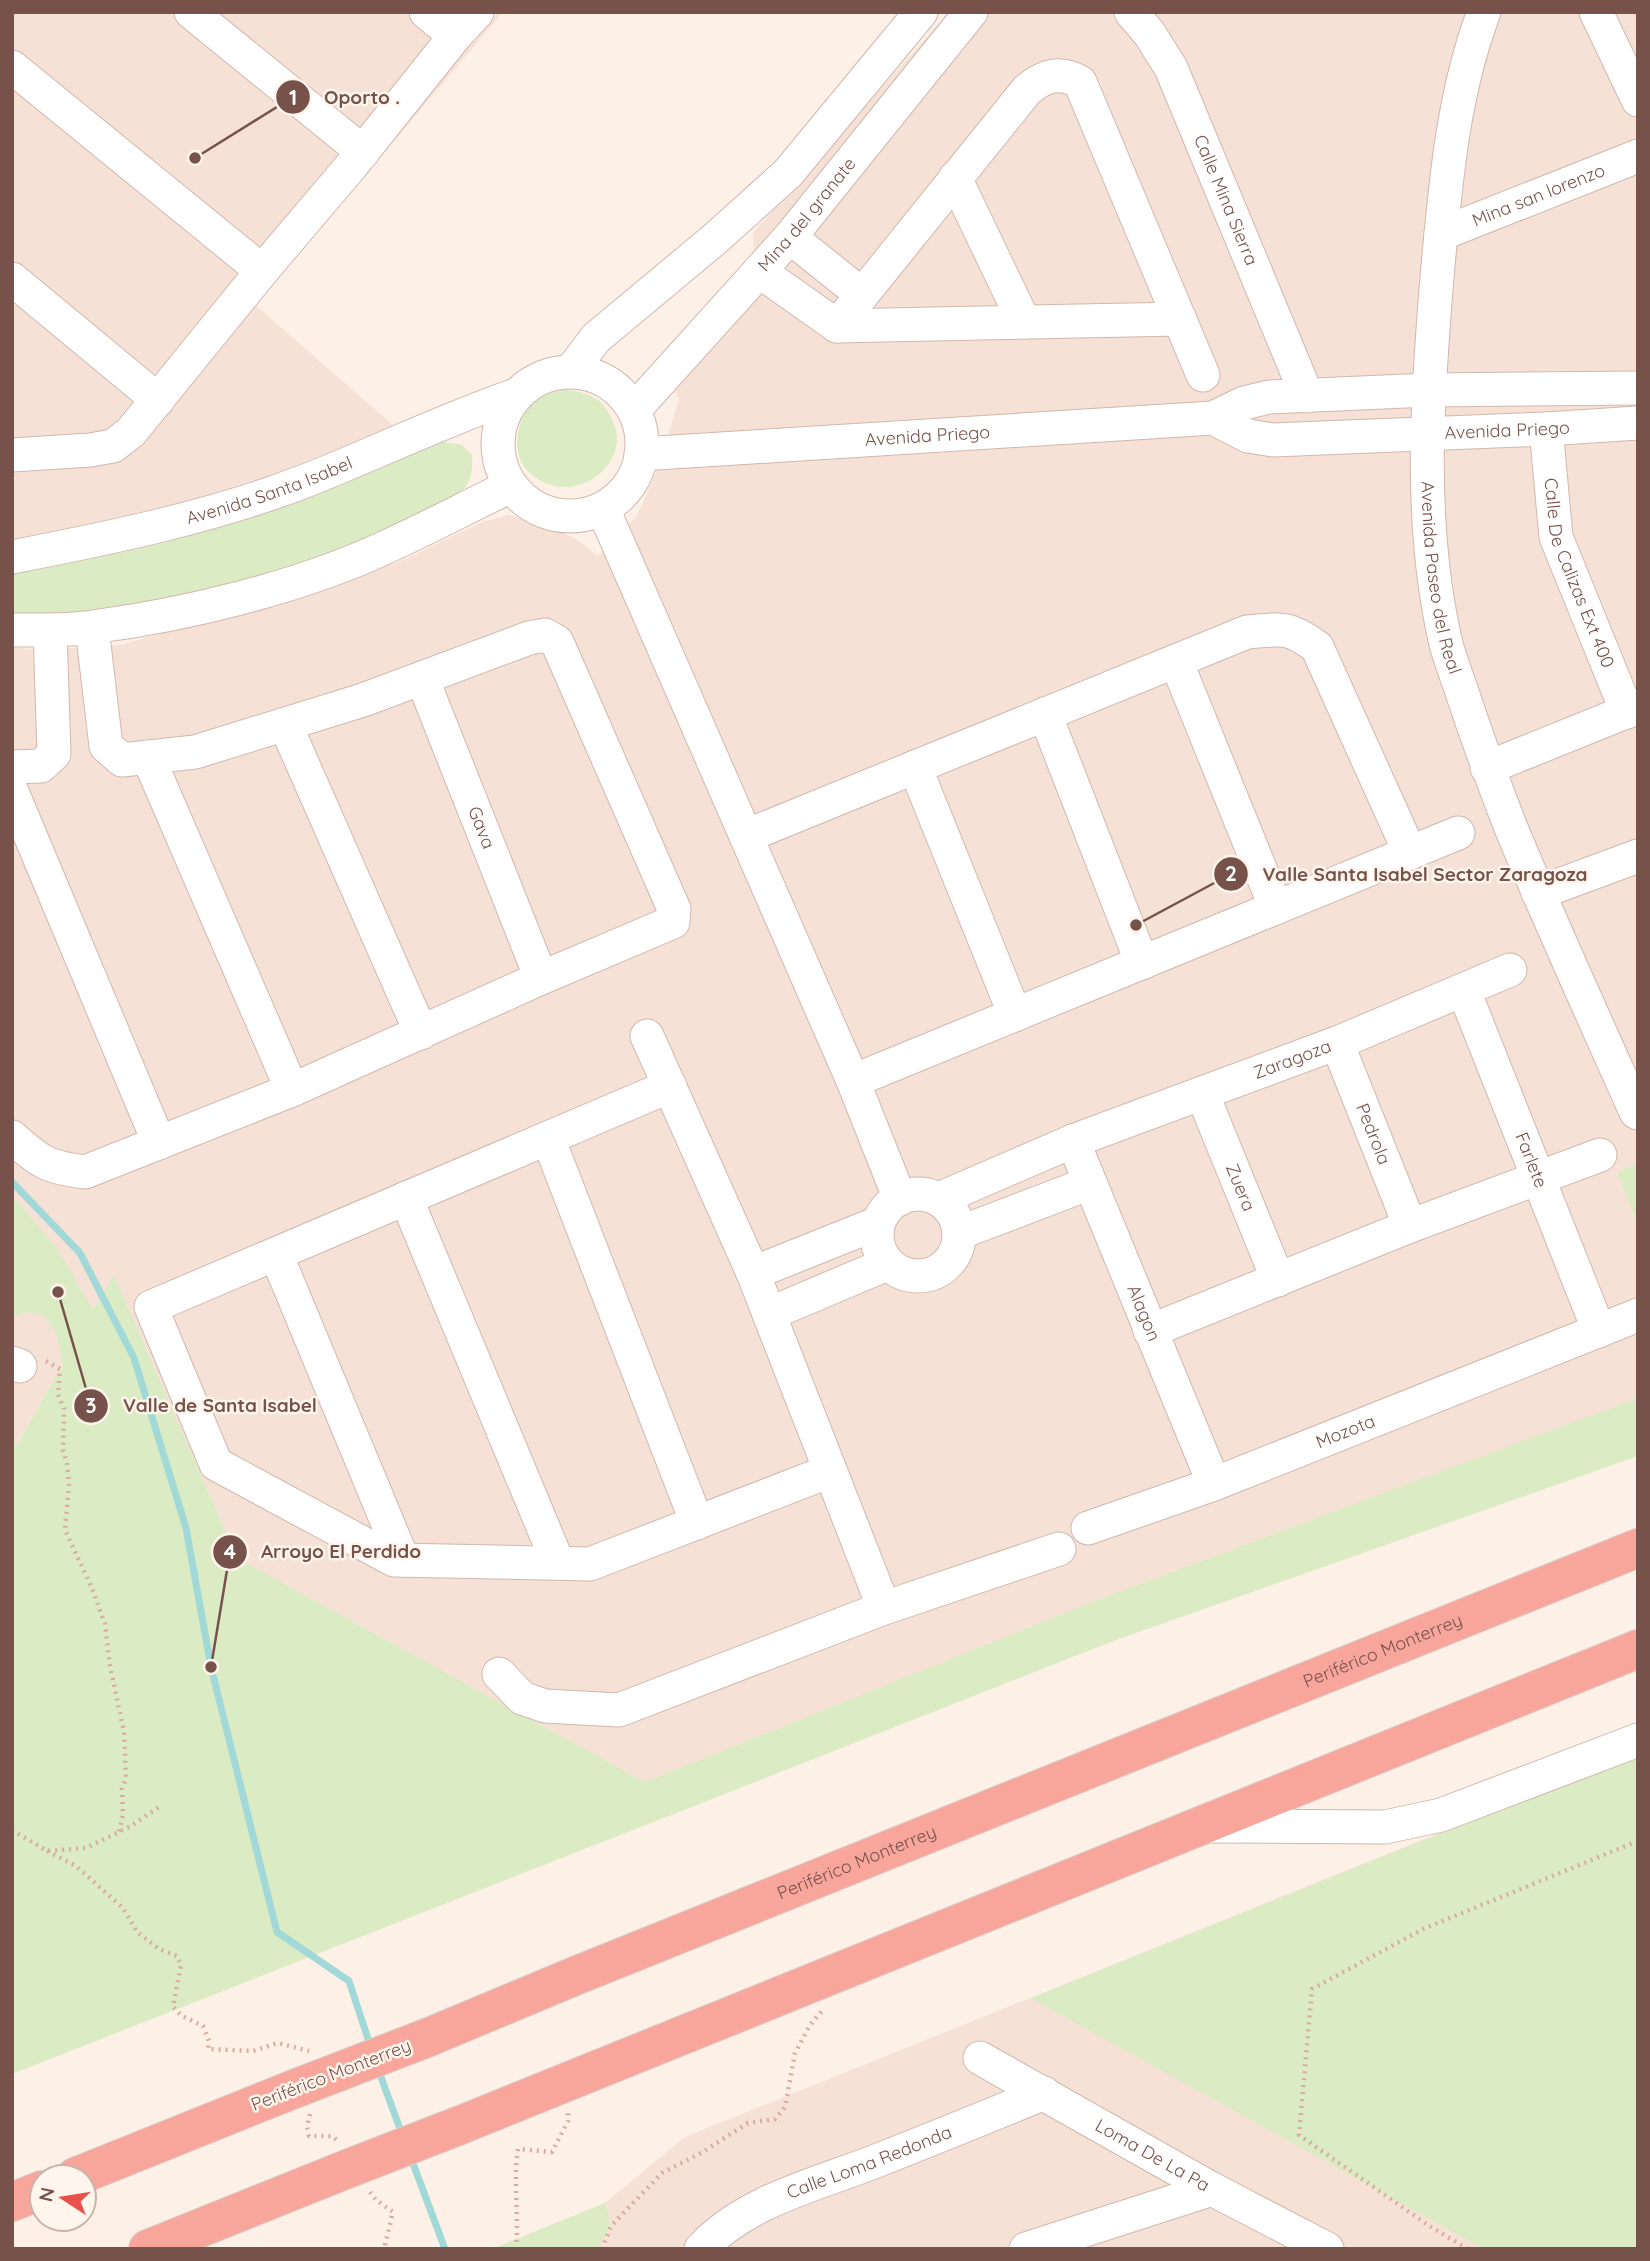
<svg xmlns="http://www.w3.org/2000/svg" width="1650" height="2261" font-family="Quicksand,sans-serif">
	<rect width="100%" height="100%" fill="#fdf0e6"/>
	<!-- residential -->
	<g fill="#f5e1d5">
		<polygon points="12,12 503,12 255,305 394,426 282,471 141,516 12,542"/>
		<polygon points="949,12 1638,12 1638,1163 1617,1172 1638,1224 1638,1398 1097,1600 645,1782 237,1558 114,1275 16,1446 12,1444 12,647 38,650 120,645 199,623 399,562 480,523 508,515 544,525 576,539 598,556 637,516 657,470 679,400 674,387 756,296 753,233"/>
		<polygon points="1638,1753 1638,2249 492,2249 605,2203 685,2137"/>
	</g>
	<!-- green -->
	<g fill="#dbebc4">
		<path d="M565,389C573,391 583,392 591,396C601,400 607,409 612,419C635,465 572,508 534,476C530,473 525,469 523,465C511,445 519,410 539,398C546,393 557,392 565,389Z"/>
		<path d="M439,441L462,445L472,455C473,479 469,487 450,501L332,554L173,600L88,615L12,617V569Z"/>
		<polygon points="1638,1163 1638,1224 1617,1172"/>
		<polygon points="12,1198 18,1202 58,1250 93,1310 114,1275 237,1558 645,1782 1097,1600 1638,1398 1638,1456 1116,1640 12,2074 12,1444 17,1445 63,1364 56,1332 43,1315 27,1312 12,1317"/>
		<polygon points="1638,1754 1638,2249 1484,2249 1031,1998"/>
		<polygon points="605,2203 611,2226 597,2249 492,2249"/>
	</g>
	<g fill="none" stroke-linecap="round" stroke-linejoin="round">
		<!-- stream -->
		<g stroke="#a0d9d8" stroke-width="7">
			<polyline points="12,1182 80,1253 134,1358 186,1528 211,1667 277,1932 349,1981 371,2048"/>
			<polyline points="378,2069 403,2137"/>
			<polyline points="411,2158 445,2249"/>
		</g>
		<!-- minor casing -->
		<g stroke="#d1b8ae" stroke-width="35">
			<g id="minor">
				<polyline points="191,12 363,152"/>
				<polyline points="426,12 455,36"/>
				<path id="s1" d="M1131,12L1149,33L1171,68L1307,396"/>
				<path id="s2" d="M1484,12C1452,96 1445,189 1437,277C1427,399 1418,524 1446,644C1451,662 1458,680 1464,698C1478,740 1493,781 1509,823C1549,920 1593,1016 1636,1112L1638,1113"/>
				<polyline points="1596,12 1638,100"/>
				<polyline points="12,67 262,271"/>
				<polyline points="955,178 1024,322"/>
				<path id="s3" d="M1441,234L1638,156"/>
				<polyline points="790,237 861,294"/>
				<polyline points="759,271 837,326 1180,319"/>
				<polyline points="12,279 158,400"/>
				<path d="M837,326L1027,90C1045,75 1059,71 1080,82L1203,375"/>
				<polyline points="571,371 596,338 716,238 788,173 921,12"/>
				<circle cx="570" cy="444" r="72"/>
				<path id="s4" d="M634,410L790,237L971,12"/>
				<path id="s5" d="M1213,418L1248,436L1273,440L1546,429L1638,423"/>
				<path id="s6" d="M1546,429L1556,537L1627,712"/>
				<path id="s7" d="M641,454L1213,418L1244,403L1269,397L1428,390L1638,388"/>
				<polyline points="12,455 90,450 113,446 131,432 262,271 352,165 455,36 477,12"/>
				<polyline points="603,509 853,1081 900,1199"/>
				<path id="s8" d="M12,557C110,538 212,517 305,481C376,453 444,420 516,395"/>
				<path d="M12,630C39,630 66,631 92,627C185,615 301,587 386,547C428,528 469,506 511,486"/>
				<polyline points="1176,661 1276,908"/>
				<path id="s9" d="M422,678L541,978"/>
				<polyline points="1045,714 1142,963"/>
				<polyline points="285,724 421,1033"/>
				<polyline points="148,757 292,1090"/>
				<polyline points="12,767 41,766 54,754 50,630"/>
				<polyline points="915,767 1015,1015"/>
				<polyline points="1487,768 1638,707"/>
				<polyline points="12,792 159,1143"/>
				<path d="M746,836L1247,632C1283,629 1288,626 1317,647L1410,853"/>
				<polyline points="1538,893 1638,856"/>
				<path id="s10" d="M1464,991L1599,1331"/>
				<polyline points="647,1036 753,1273 884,1608"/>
				<path id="s11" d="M1337,1043L1410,1226"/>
				<polyline points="853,1081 1458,833"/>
				<polyline points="670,1086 151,1307 216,1464 394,1560 590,1564 830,1471"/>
				<path id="s12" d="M1202,1093L1278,1280"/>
				<path d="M12,1137C41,1163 47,1167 85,1172L292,1090L541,978L673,922L674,909L557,642L545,635L529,638L363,700L195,752L122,760L106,746L92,628"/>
				<polyline points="548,1138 697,1523"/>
				<path id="s13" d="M1073,1141L1214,1484"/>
				<circle cx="918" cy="1235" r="41"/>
				<polyline points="406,1198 558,1563"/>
				<path id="s14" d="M939,1199L1073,1141L1337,1043L1510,970"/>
				<polyline points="959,1233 1090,1183"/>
				<polyline points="276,1254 403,1560"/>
				<polyline points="753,1273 878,1223"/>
				<polyline points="769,1314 887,1264"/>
				<polyline points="1150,1331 1410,1226 1600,1155"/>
				<polyline points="12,1363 20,1366"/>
				<path id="s15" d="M1088,1528L1214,1484L1638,1315"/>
				<polyline points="499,1674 522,1698 545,1706 619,1710 884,1608 1059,1549"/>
				<polyline points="1208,1826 1385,1827 1441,1815 1638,1740"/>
				<path id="s16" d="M980,2058L1212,2189L1327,2249"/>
				<path id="s17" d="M701,2249C744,2202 814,2185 871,2163C929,2140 987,2117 1044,2093"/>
				<polyline points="1026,2249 1212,2189"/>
			</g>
		</g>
		<!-- highway casing -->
		<g stroke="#d9cfcc" stroke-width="40">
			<g id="highway">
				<path id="s18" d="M429,2037L575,1976L1638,1548"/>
				<polyline points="458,2126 1638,1649"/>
				<polyline points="75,2177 289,2091"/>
				<polyline points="12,2202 42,2190"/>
				<polyline points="148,2249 347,2169"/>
			</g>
		</g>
		<!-- path -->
		<g stroke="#d8aca0" stroke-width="4.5" stroke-dasharray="2 5" stroke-linecap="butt">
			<polyline points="46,1361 60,1369 58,1394 64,1409 63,1450 67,1463 69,1484 65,1530 91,1586 105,1624 110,1666 124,1732 126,1778 122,1789 123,1815 119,1832"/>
			<polyline points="12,1830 47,1851 86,1848 131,1826 162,1805"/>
			<polyline points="47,1851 76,1866 123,1908 137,1932 159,1949 177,1956 181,1965 173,2007 182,2016 203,2026 209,2041 208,2049 253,2051 278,2043 309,2051"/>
			<polyline points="310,2114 307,2127 309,2136 332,2136 338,2141"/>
			<polyline points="370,2192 376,2200 393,2212 384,2249"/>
			<path d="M516,2249C519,2215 513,2182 518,2149L552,2152L568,2121V2112"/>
			<polyline points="602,2249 611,2226 662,2173 701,2153 748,2123 775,2119 785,2107 795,2053 810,2025 822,2011"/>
			<polyline points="1468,2249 1428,2225 1299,2135 1312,1989 1423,1929 1638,1841"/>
		</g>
		<!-- minor -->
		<use href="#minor" stroke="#fff" stroke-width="33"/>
		<!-- highway -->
		<use href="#highway" stroke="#f8a59c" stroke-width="38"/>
		<!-- highway-bridge casing -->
		<g stroke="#d9cfcc" stroke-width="40" stroke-linecap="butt">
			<g id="highway-bridge">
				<polyline points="289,2091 429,2037"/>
				<polyline points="347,2169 458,2126"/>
			</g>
		</g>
		<!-- highway-bridge -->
		<use href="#highway-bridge" stroke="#f8a59c" stroke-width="38"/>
	</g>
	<g text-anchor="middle" stroke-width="5" stroke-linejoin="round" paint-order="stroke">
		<!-- street labels -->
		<g font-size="18" fill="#77524a" stroke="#fff5ed">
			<text dy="6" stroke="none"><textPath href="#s3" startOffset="105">Mina san lorenzo</textPath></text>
			<text dy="6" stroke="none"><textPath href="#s1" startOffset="212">Calle Mina Sierra</textPath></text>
			<text dy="6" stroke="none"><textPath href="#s4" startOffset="261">Mina del granate</textPath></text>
			<text dy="6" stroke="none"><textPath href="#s5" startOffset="299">Avenida Priego</textPath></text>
			<text dy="6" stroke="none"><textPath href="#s7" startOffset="287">Avenida Priego</textPath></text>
			<text dy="6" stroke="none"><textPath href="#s8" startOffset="266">Avenida Santa Isabel</textPath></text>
			<text dy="6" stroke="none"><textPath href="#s6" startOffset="149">Calle De Calizas Ext 400</textPath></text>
			<text dy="6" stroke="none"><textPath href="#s2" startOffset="572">Avenida Paseo del Real</textPath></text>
			<text dy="6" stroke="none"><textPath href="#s9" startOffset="161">Gava</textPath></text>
			<text dy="6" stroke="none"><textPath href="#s14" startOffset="380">Zaragoza</textPath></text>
			<text dy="6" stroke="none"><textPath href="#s11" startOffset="98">Pedrola</textPath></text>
			<text dy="6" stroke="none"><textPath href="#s10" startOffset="182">Farlete</textPath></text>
			<text dy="6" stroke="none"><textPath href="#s12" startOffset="102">Zuera</textPath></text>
			<text dy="6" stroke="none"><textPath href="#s13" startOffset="186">Alagon</textPath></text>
			<text dy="6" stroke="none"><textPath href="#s15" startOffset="275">Mozota</textPath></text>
			<text dy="6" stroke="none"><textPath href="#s18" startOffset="1029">Periférico Monterrey</textPath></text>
			<text dy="6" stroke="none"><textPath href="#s18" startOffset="462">Periférico Monterrey</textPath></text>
			<text transform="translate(331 2075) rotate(-21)" y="6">Periférico Monterrey</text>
			<text dy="6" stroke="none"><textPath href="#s16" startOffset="198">Loma De La Pa</textPath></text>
			<text dy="6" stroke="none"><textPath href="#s17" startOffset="191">Calle Loma Redonda</textPath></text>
		</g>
	</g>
	<!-- callouts -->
	<path fill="none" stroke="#77524a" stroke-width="2.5" d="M195 158L293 97M1136 925L1231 874M58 1292L91 1406M211 1667L230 1552"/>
	<g fill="#77524a" stroke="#fff5ed" stroke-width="2.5">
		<circle cx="195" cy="158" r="7"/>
		<circle cx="1136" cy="925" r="7"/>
		<circle cx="58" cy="1292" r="7"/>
		<circle cx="211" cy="1667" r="7"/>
		<circle cx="293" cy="97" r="18"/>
		<circle cx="1231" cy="874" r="18"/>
		<circle cx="91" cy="1406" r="18"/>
		<circle cx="230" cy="1552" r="18"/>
	</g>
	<g font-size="21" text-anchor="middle" font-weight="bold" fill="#fff">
		<text x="293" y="105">1</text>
		<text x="1231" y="881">2</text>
		<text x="91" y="1413">3</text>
		<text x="230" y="1559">4</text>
	</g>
	<g font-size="19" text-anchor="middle" font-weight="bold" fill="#77524a" stroke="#fff5ed" stroke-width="5" stroke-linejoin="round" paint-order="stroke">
		<text x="362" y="104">Oporto .</text>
		<text x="1425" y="881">Valle Santa Isabel Sector Zaragoza</text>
		<text x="220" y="1412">Valle de Santa Isabel</text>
		<text x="341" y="1558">Arroyo El Perdido</text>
	</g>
	<!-- border -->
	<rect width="1650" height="2261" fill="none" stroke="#77524a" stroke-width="28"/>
	<!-- north arrow -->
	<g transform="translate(63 2198) rotate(282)"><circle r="33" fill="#fff5ed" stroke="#c9b4ac" stroke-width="2"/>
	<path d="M0-5L12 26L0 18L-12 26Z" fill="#e8524a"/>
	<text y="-10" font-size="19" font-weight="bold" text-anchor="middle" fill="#77524a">N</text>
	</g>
</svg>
